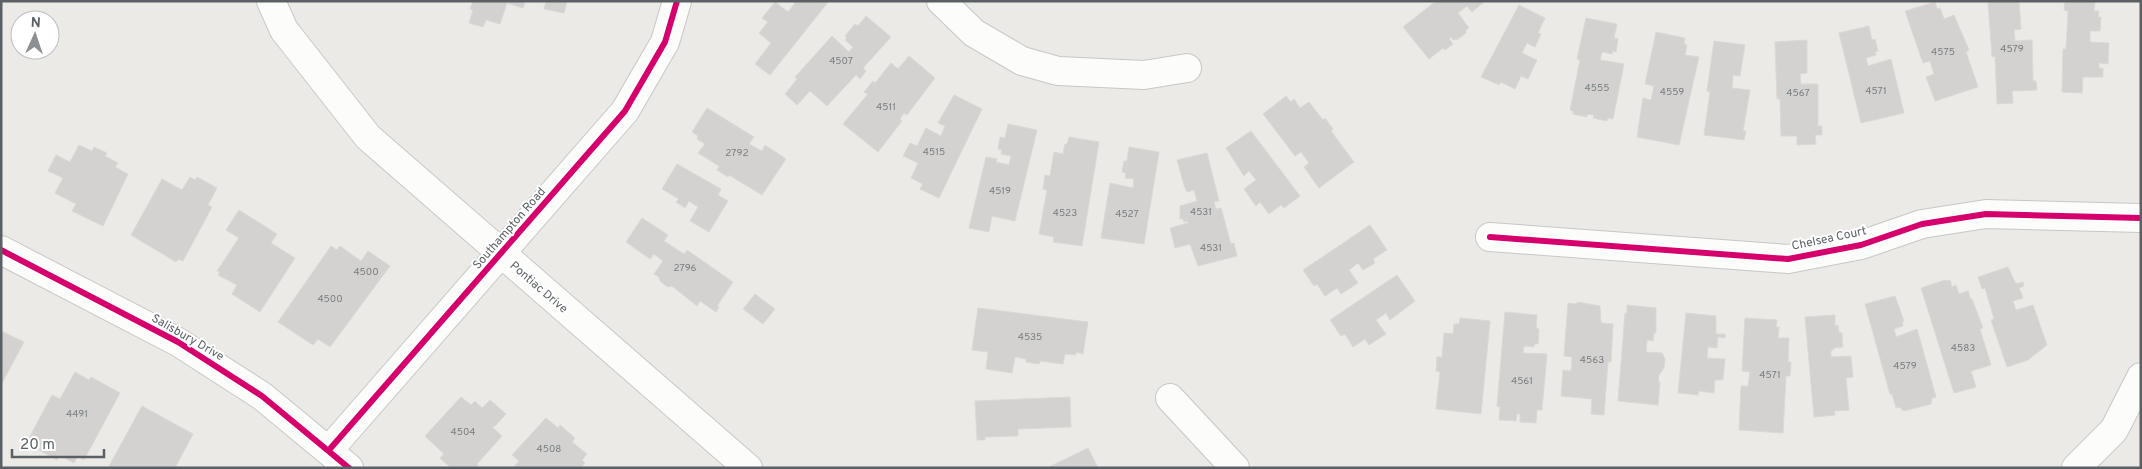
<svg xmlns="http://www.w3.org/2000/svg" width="2142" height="469" font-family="Overpass,sans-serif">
	<rect width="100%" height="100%" fill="#ebeae6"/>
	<!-- building -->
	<g fill="#d3d2d0" stroke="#dad9d5">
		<polygon points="473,1 525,1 523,8 507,3 500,24 486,20 483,27 469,23 473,10 470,9"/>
		<polygon points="546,1 567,1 564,13 544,9"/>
		<polygon points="792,1 829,1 770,75 755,64 771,43 759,33 768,22 762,18 775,2 788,12 795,3"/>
		<polygon points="1436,1 1485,1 1472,12 1467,6 1458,13 1469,28 1466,30 1466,33 1458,39 1453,40 1451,37 1449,39 1453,44 1445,50 1443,48 1429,59 1403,27"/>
		<polygon points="1988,1 2019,1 2021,29 2014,30 2015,41 2032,40 2033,81 2036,81 2037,90 2012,91 2013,103 1997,104 1995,56 1992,57"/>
		<polygon points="2065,1 2095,1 2094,11 2099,11 2098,17 2101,17 2100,31 2090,31 2090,42 2109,43 2108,64 2099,63 2099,68 2103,68 2103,77 2083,77 2082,93 2062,92 2063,49 2066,49 2068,11 2064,10"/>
		<polygon points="1935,2 1937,9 1940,8 1944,19 1954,15 1969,50 1966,52 1978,87 1935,101 1926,77 1934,74 1930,61 1923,63 1905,11"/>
		<polygon points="1519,5 1545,18 1538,33 1541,34 1535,47 1527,43 1522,53 1537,60 1528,79 1521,76 1515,89 1501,82 1499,85 1481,77"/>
		<polygon points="866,16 891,37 863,68 866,71 860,79 856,75 827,106 810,91 797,105 785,94 797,79 795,77 832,36 849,52 853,47 845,40 847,38 845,36 855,24 858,26"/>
		<polygon points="1586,18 1617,24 1614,38 1618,39 1616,52 1613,51 1612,54 1602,52 1600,60 1624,64 1613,119 1608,118 1607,121 1593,118 1594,115 1587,114 1587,117 1573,114 1573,111 1570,110 1580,60 1577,59"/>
		<polygon points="1869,26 1872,40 1875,39 1878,51 1875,52 1876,55 1866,58 1868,66 1891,59 1904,113 1861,123 1839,33"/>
		<polygon points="1656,32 1685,38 1684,44 1687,45 1685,55 1699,57 1679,145 1637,137 1643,98 1651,100 1654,86 1645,84"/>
		<polygon points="1807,40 1807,73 1800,74 1801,84 1818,84 1818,126 1822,126 1822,135 1815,135 1816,144 1797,145 1797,136 1781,136 1780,99 1777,99 1775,42"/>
		<polygon points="1714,41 1745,45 1740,76 1733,75 1732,88 1750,90 1743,131 1746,131 1744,140 1704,135 1710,92 1707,91"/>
		<polygon points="909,56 935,78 907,115 904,113 900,119 902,121 878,152 843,124 868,94 864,92 873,81 875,83 891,63 898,69"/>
		<polygon points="954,95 982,109 939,198 920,189 923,184 911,178 918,163 903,156 910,143 917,146 926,128 941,136 945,126 938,123"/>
		<polygon points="1286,96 1291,102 1294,99 1300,108 1309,102 1323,120 1325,118 1333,129 1331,131 1354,162 1319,188 1304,167 1309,163 1301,152 1295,156 1263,114"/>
		<polygon points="707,108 754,137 749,144 762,151 765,145 786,159 762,195 729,175 728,177 717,170 719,166 698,153 705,144 697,139 698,136 692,132"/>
		<polygon points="1008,124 1037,130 1015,221 992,216 989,232 969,228 986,157 997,159 996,162 1009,165 1011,156 1001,154 1002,150 998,149 1000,137 1005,138"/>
		<polygon points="1251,131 1300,196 1284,208 1281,205 1269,214 1260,202 1256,206 1244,189 1256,180 1249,171 1244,176 1226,148"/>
		<polygon points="1069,137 1099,142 1082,246 1053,242 1054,237 1039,234 1047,190 1043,189 1045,175 1050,176 1054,152 1063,154 1065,144 1067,144"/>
		<polygon points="79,145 92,151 94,147 107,153 105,156 118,163 115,167 128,174 103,226 72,211 76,204 55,193 63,178 48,171 56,155 70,162"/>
		<polygon points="1129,147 1159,152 1144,244 1101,238 1110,183 1133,188 1134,179 1125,178 1126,173 1122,172 1124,161 1127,161"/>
		<polygon points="1207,153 1219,201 1214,202 1216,209 1221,208 1231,244 1234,243 1237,256 1198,266 1190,244 1175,248 1170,228 1188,223 1188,221 1184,222 1183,219 1180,219 1180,206 1197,201 1194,190 1187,192 1184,185 1177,160"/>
		<polygon points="677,164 721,189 718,195 728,201 709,232 690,221 698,207 689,201 685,208 676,202 679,199 662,189"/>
		<polygon points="190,177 195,180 197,177 217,188 208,205 212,207 183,261 178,259 176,262 131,235 162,179 182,190"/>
		<polygon points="239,210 277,234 271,243 295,258 260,312 232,294 237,285 218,275 220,272 217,271 239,238 226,230"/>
		<polygon points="642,218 668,235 664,241 684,254 687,250 733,282 717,306 719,307 716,312 700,301 697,306 672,286 668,287 660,281 659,277 654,274 663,261 654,254 650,259 626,242"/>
		<polygon points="1370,225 1387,250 1373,259 1375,263 1363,270 1358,263 1349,270 1358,283 1341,294 1337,288 1325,296 1317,284 1314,286 1303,270"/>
		<polygon points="331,246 337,250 340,246 361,261 368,251 390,266 330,347 318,339 313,345 278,322"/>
		<polygon points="2008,267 2016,284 2023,282 2024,286 2019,288 2023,298 2013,301 2016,310 2033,305 2047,345 2028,360 2007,367 1991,320 1994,319 1985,288 1982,289 1978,277"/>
		<polygon points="1397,275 1415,301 1390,320 1386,313 1376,320 1386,334 1369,345 1365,339 1353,347 1345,334 1341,336 1330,320"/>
		<polygon points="1945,280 1946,281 1950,280 1952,287 1956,285 1959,294 1968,291 1971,300 1972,299 1983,328 1980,329 1991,365 1971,371 1976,387 1954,393 1921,288"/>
		<polygon points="755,294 775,309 763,324 743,309"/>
		<polygon points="1895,296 1904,321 1902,322 1903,326 1894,329 1896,337 1917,329 1936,397 1932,398 1931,404 1904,411 1899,407 1896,408 1892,394 1890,394 1865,304"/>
		<polygon points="1577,302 1600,306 1601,323 1613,324 1611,362 1608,362 1604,415 1591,414 1592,399 1561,396 1563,370 1571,371 1572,357 1564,356 1568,303 1577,304"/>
		<polygon points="1627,305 1656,308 1656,333 1654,333 1653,341 1647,340 1646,352 1662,353 1665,359 1664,368 1659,375 1658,382 1660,382 1658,405 1618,401 1625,313 1627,314"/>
		<polygon points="978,308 1088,322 1083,354 1076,352 1076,355 1065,354 1063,364 1040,361 1039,364 1026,362 1026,359 1015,357 1012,373 986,369 988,352 972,350"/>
		<polygon points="1505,312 1537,315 1536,328 1539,329 1538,344 1535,344 1534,347 1524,346 1523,353 1547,354 1542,410 1537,410 1536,423 1520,422 1520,414 1517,414 1516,421 1499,420 1500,407 1497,406"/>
		<polygon points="1686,313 1716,316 1716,334 1725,334 1725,338 1718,337 1717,348 1708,347 1707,358 1725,359 1723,380 1715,380 1714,393 1699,391 1698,395 1678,393"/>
		<polygon points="1835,315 1835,326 1838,325 1839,332 1842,333 1843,347 1835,348 1831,351 1831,357 1851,356 1853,377 1846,378 1849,410 1834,411 1835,415 1814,417 1805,317"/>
		<polygon points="1460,318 1490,321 1481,414 1436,409 1440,372 1436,371 1437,357 1442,357 1444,333 1453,334 1454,324 1459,324"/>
		<polygon points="1745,318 1777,320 1776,327 1779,327 1778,338 1789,338 1788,362 1791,362 1790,376 1786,376 1783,433 1739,430 1741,386 1748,386 1750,372 1742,371"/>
		<polygon points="1,331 24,342 1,385"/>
		<polygon points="75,372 89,380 91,377 120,393 84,460 78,456 74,463 59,455 57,460 39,450 41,447 28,440 52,395 60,399"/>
		<polygon points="461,397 471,405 475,401 482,408 490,400 506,414 495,426 492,427 502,436 477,464 478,465 476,468 451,468 440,458 444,454 425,436"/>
		<polygon points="1070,397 1071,427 1018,429 1018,436 985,437 985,440 977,440 975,401"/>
		<polygon points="142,406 193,434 175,468 108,468"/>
		<polygon points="546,418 558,428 560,425 575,438 572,442 587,454 582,460 585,463 581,468 513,468 519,461 512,455"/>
		<polygon points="1088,448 1098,468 1047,468"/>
	</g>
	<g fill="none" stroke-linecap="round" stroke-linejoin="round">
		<!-- minor casing -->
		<g stroke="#c7c7c7" stroke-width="30">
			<g id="minor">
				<polyline points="941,1 974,33 1022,61 1058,71 1144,75 1187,68"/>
				<polyline points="1490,237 1788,259 1861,245 1922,224 1986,214 2141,218"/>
				<polyline points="1,250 178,342 262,396 349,468"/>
				<polyline points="1170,398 1235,468"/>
				<polyline points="329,450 625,111 665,42 677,1"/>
				<polyline points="2076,468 2114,430 2141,377"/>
			</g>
		</g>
		<!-- secondary casing -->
		<g stroke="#c8c8c8" stroke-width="30">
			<polyline id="secondary" points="271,1 284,30 368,137 748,468"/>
		</g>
		<!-- minor -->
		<use href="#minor" stroke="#fcfcfb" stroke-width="28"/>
		<!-- secondary -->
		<use href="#secondary" stroke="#fcfcfb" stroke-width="28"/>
		<!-- cycleway casing -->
		<g stroke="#fff" stroke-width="9">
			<g id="cycleway">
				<polyline points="1490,237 1788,259 1861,245 1922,224 1986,214 2141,218"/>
				<polyline points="1,250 178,342 262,396 349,468"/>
				<polyline points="329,450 625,111 665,42 677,1"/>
			</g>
		</g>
		<!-- cycleway -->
		<use href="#cycleway" stroke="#d6006c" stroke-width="6"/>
	</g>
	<g text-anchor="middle" stroke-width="4" stroke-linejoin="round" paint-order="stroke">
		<!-- number labels -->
		<g font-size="10" fill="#7a7e80">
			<text x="2012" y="52">4579</text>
			<text x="1943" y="55">4575</text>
			<text x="841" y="64">4507</text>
			<text x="1597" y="91">4555</text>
			<text x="1876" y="94">4571</text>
			<text x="1672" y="95">4559</text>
			<text x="1798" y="96">4567</text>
			<text x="886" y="110">4511</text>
			<text x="934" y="155">4515</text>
			<text x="737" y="156">2792</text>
			<text x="1000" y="194">4519</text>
			<text x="1201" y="215">4531</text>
			<text x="1065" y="216">4523</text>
			<text x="1127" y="217">4527</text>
			<text x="1211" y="251">4531</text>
			<text x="685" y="271">2796</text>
			<text x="366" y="275">4500</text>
			<text x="330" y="302">4500</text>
			<text x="1030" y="340">4535</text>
			<text x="1963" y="351">4583</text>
			<text x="1592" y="363">4563</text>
			<text x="1905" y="369">4579</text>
			<text x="1770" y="378">4571</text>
			<text x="1522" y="384">4561</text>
			<text x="77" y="417">4491</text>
			<text x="463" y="435">4504</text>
			<text x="549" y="452">4508</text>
		</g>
		<!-- street labels -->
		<g font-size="12" fill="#5b6064" stroke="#fff">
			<text transform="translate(509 228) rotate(-49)" y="4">Southampton Road</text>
			<text transform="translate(1829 238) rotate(-12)" y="4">Chelsea Court</text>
			<text transform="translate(539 287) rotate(41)" y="4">Pontiac Drive</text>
			<text transform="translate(188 337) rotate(30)" y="4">Salisbury Drive</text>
		</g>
	</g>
	<!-- border -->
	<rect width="2142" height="469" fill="none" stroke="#5b6064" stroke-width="5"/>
	<!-- north arrow -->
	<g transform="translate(35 35) rotate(3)"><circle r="24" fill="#ffffff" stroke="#bdbfc1"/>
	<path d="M0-4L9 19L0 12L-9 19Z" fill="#8d9092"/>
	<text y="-8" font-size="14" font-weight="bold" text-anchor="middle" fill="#5b6064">N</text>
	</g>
	<!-- scale -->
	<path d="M12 449v8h92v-8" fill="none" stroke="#5b6064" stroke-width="2.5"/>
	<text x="20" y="449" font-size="15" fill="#5b6064" stroke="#ffffff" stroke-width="4" paint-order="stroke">20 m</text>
</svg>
